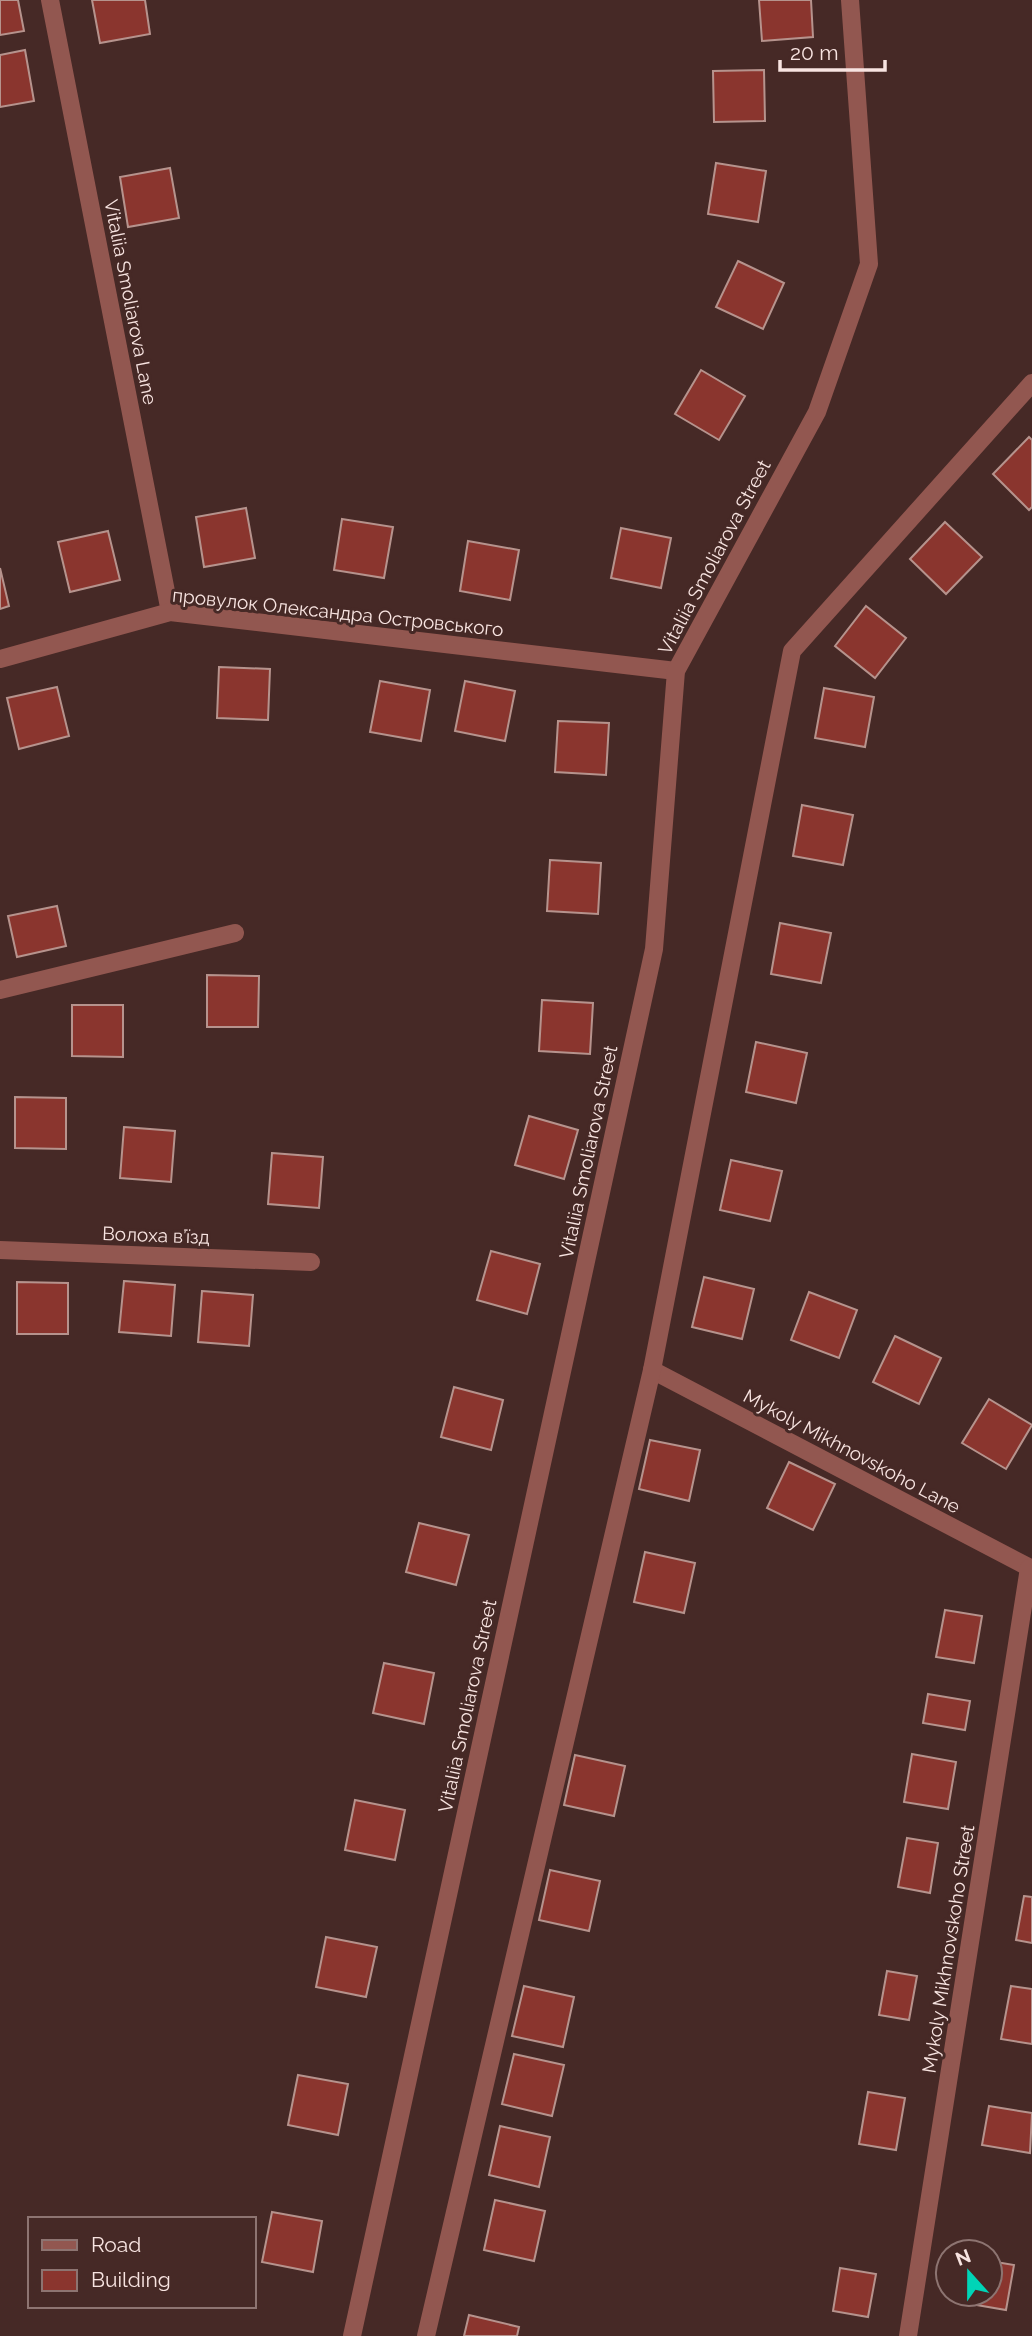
<svg xmlns="http://www.w3.org/2000/svg" width="1032" height="2336" font-family="Raleway,sans-serif">
	<rect width="100%" height="100%" fill="#462926"/>
	<!-- building -->
	<g fill="#8a352e" stroke="#b6938d" stroke-width="2">
		<polygon points="0,0 18,0 24,31 0,35"/>
		<polygon points="92,0 145,0 150,34 100,43"/>
		<polygon points="759,0 811,0 813,37 762,41"/>
		<polygon points="25,50 34,101 0,107 0,55"/>
		<polygon points="764,70 765,121 714,122 713,71"/>
		<polygon points="716,163 766,171 758,222 708,214"/>
		<polygon points="170,168 179,218 128,227 120,177"/>
		<polygon points="738,261 784,283 763,329 716,307"/>
		<polygon points="701,370 745,396 719,440 675,414"/>
		<polygon points="1029,437 1032,440 1032,507 1029,510 993,474"/>
		<polygon points="246,508 255,558 204,567 196,517"/>
		<polygon points="342,519 393,527 384,578 334,570"/>
		<polygon points="945,522 982,557 946,594 910,559"/>
		<polygon points="621,528 671,538 661,588 611,578"/>
		<polygon points="108,531 120,580 70,592 58,542"/>
		<polygon points="468,541 519,550 510,600 460,591"/>
		<polygon points="0,568 9,606 0,609"/>
		<polygon points="866,606 906,638 875,678 835,646"/>
		<polygon points="219,667 270,669 268,720 217,718"/>
		<polygon points="380,681 430,690 421,741 370,732"/>
		<polygon points="465,681 515,691 505,741 455,731"/>
		<polygon points="57,687 69,736 19,749 7,698"/>
		<polygon points="824,688 874,697 865,747 815,738"/>
		<polygon points="558,721 609,723 606,775 555,772"/>
		<polygon points="802,805 853,815 843,865 793,856"/>
		<polygon points="550,860 601,863 598,914 547,911"/>
		<polygon points="57,906 66,946 17,957 8,916"/>
		<polygon points="780,923 831,933 821,983 771,974"/>
		<polygon points="207,975 259,976 258,1027 207,1027"/>
		<polygon points="542,1000 593,1003 590,1054 539,1051"/>
		<polygon points="72,1005 123,1005 123,1057 72,1056"/>
		<polygon points="756,1042 807,1053 796,1103 746,1092"/>
		<polygon points="15,1097 66,1098 66,1149 15,1148"/>
		<polygon points="529,1116 578,1130 564,1179 515,1165"/>
		<polygon points="124,1127 175,1131 171,1182 120,1178"/>
		<polygon points="272,1153 323,1157 319,1208 268,1204"/>
		<polygon points="731,1160 782,1171 770,1221 720,1210"/>
		<polygon points="491,1251 540,1264 527,1314 477,1300"/>
		<polygon points="704,1277 754,1289 742,1339 692,1327"/>
		<polygon points="124,1281 175,1285 171,1336 119,1332"/>
		<polygon points="17,1282 68,1283 68,1334 17,1334"/>
		<polygon points="202,1291 253,1295 249,1346 198,1342"/>
		<polygon points="809,1292 857,1310 839,1358 791,1340"/>
		<polygon points="895,1336 941,1358 919,1404 873,1382"/>
		<polygon points="454,1387 503,1400 491,1450 441,1437"/>
		<polygon points="989,1399 1032,1425 1006,1469 962,1443"/>
		<polygon points="650,1440 700,1450 689,1501 639,1489"/>
		<polygon points="789,1462 835,1484 813,1530 767,1508"/>
		<polygon points="419,1523 469,1535 456,1585 406,1572"/>
		<polygon points="645,1552 695,1563 684,1613 634,1602"/>
		<polygon points="945,1610 982,1616 974,1663 936,1657"/>
		<polygon points="384,1663 434,1673 424,1724 373,1713"/>
		<polygon points="928,1694 970,1701 965,1730 923,1723"/>
		<polygon points="912,1754 956,1762 948,1809 904,1802"/>
		<polygon points="575,1755 625,1766 614,1816 564,1805"/>
		<polygon points="355,1800 405,1810 395,1860 345,1850"/>
		<polygon points="907,1838 938,1843 930,1893 898,1887"/>
		<polygon points="550,1870 600,1881 589,1931 539,1920"/>
		<polygon points="1024,1896 1032,1897 1032,1943 1016,1940"/>
		<polygon points="326,1937 377,1947 366,1997 316,1987"/>
		<polygon points="887,1971 917,1976 909,2020 879,2015"/>
		<polygon points="524,1986 574,1997 563,2047 512,2036"/>
		<polygon points="1011,1986 1032,1989 1032,2044 1001,2039"/>
		<polygon points="514,2054 564,2065 552,2116 502,2104"/>
		<polygon points="298,2075 348,2084 338,2135 288,2125"/>
		<polygon points="868,2092 905,2098 896,2150 859,2144"/>
		<polygon points="989,2106 1032,2113 1030,2153 982,2145"/>
		<polygon points="500,2126 550,2137 539,2187 489,2175"/>
		<polygon points="495,2200 545,2211 534,2261 484,2250"/>
		<polygon points="272,2212 322,2221 313,2272 262,2262"/>
		<polygon points="990,2261 1014,2265 1006,2310 953,2301 955,2294 990,2294"/>
		<polygon points="840,2268 876,2274 868,2317 833,2311"/>
		<polygon points="469,2315 519,2327 517,2336 464,2336"/>
	</g>
	<g fill="none" stroke-linecap="round" stroke-linejoin="round">
		<!-- minor -->
		<g stroke="#925750" stroke-width="18">
			<polyline points="50,0 170,612"/>
			<polyline points="0,659 170,612 676,671"/>
			<polyline points="0,990 235,933"/>
			<polyline points="0,1250 311,1262"/>
			<polyline points="652,1370 1032,1569"/>
			<polyline points="352,2336 654,949 676,671 817,412 869,264 850,0"/>
			<polyline points="426,2336 652,1370 792,651 1032,383"/>
			<polyline points="908,2336 1029,1568"/>
		</g>
	</g>
	<g text-anchor="middle" stroke-width="6" stroke-linejoin="round" paint-order="stroke">
		<!-- street labels -->
		<g font-size="19" fill="#f8e4e1" stroke="#462926">
			<text transform="translate(131 302) rotate(79)" y="7">Vitaliia Smoliarova Lane</text>
			<text transform="translate(714 557) rotate(-62)" y="7">Vitaliia Smoliarova Street</text>
			<text transform="translate(338 612) rotate(6)" y="7">провулок Олександра Островського</text>
			<text transform="translate(588 1152) rotate(-78)" y="7">Vitaliia Smoliarova Street</text>
			<text transform="translate(156 1235) rotate(2)" y="7">Волоха в’їзд</text>
			<text transform="translate(852 1451) rotate(28)" y="7">Mykoly Mikhnovskoho Lane</text>
			<text transform="translate(467 1706) rotate(-78)" y="7">Vitaliia Smoliarova Street</text>
			<text transform="translate(948 1949) rotate(-81)" y="7">Mykoly Mikhnovskoho Street</text>
		</g>
	</g>
	<!-- legend -->
	<rect x="28" y="2217" width="228" height="91" fill="#462926" stroke="#8d7471" stroke-width="2"/>
	<rect x="42" y="2240" width="35" height="10" fill="#925750" stroke="#8d7471" stroke-width="2"/>
	<text x="91" y="2252" font-size="21" fill="#f8e4e1">Road</text>
	<rect x="42" y="2270" width="35" height="21" fill="#8a352e" stroke="#8d7471" stroke-width="2"/>
	<text x="91" y="2287" font-size="21" fill="#f8e4e1">Building</text>
	<!-- north arrow -->
	<g transform="translate(969 2273) rotate(339)"><circle r="33" fill="#462926" stroke="#8d7471" stroke-width="2"/>
	<path d="M0-5L12 26L0 18L-12 26Z" fill="#00d5b7"/>
	<text y="-10" font-size="19" font-weight="bold" text-anchor="middle" fill="#f8e4e1">N</text>
	</g>
	<!-- scale -->
	<path d="M780 60v10h105v-10" fill="none" stroke="#f8e4e1" stroke-width="3.5"/>
	<text x="790" y="60" font-size="21" fill="#f8e4e1" stroke="#462926" stroke-width="5" paint-order="stroke">20 m</text>
</svg>
